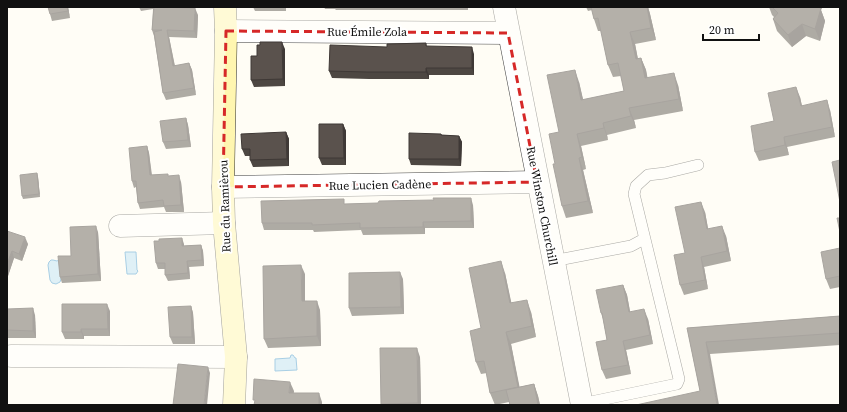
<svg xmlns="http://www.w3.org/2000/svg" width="847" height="412" font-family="'Source Serif 4',serif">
	<rect width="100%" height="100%" fill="#fffdf5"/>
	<!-- water -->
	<g fill="#b9e0f7" stroke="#3f96cf">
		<polygon points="125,252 136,252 137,270 138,271 136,274 127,274"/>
		<polygon points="51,260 53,260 57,261 59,260 61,279 60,282 56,284 52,283 50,280 48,265 49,262"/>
		<polygon points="291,355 293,355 295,358 296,358 297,370 275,371 275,359 290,358"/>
	</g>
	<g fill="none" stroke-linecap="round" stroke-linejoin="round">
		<!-- lane casing -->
		<g stroke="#444" stroke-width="12">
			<g id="lane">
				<polyline points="553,261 631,246 644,239"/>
				<polyline points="581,404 677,384 679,379 634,194 636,186 648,175 665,173 698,165"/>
			</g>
		</g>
		<!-- street casing -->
		<g stroke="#444" stroke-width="23">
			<g id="street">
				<polyline points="504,7 582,405"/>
				<polyline points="226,31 508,33"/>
				<polyline points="223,187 537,182"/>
				<polyline points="120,226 224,223"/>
				<polyline points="11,356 236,357"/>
			</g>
		</g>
		<!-- secondary casing -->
		<g stroke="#333" stroke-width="23">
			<polyline id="secondary" points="225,7 226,31 223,187 224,223 236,357 234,405"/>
		</g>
		<!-- lane -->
		<use href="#lane" stroke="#fff" stroke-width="11"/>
		<!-- street -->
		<use href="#street" stroke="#fff" stroke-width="22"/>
		<!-- secondary -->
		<use href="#secondary" stroke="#fff6b0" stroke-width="22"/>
	</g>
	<!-- wall -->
	<g fill="#4d4742">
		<polygon points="68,7 70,18 52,21 50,14"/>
		<polygon points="139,7 167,7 198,15 197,38 169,37 175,66 189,63 192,70 196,95 166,100 163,93 154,36 152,30 153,9 141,11"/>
		<polygon points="253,7 286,7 286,11 255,11"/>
		<polygon points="324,7 468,7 468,10 336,10 335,9 325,9"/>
		<polygon points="586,7 648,7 650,14 656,40 635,44 638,59 641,58 646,70 647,78 678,85 683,111 634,120 636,128 607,135 608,140 581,146 586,169 583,170 593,213 566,218 562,206 555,164 559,132 579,82 583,100 624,91 621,76 613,77 608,65 601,31 598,31 594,19 592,10 588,11"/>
		<polygon points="769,7 822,7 821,10 825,21 820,41 806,36 792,47 777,31 773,19 774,17 772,15"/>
		<polygon points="426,43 427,47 474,54 474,75 429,75 429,79 369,79 332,78 329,71 387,47"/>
		<polygon points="285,49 285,86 254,87 251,80 257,56"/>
		<polygon points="800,97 802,106 830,110 835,137 787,147 789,155 759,161 755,152 774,121"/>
		<polygon points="186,118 188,125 191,147 166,149 163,142"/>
		<polygon points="343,124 346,131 346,165 322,165 319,158"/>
		<polygon points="286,132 289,139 289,166 253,167 250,160 250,156 245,156 242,149"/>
		<polygon points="441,134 442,135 459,136 462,142 461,166 411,165 409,159"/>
		<polygon points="147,146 149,153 152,175 168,176 181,182 184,212 166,212 164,207 140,209 138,203 136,187 134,188 132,181"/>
		<polygon points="37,173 38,177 40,197 23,199 22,196"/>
		<polygon points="345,204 473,205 474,228 425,228 425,234 363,235 361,230 314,232 313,230 264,230 262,223"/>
		<polygon points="705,212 708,229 726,236 731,261 704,267 708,289 684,295 680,285 685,253"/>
		<polygon points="7,231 28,244 22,261 14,258 8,276 7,275"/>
		<polygon points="98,232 101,281 62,283 60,277 71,256"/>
		<polygon points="184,244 184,246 201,245 203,251 204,266 189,267 190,279 168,281 165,275 165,269 158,269 156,263"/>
		<polygon points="840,248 840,287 830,289 826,279"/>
		<polygon points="505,273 511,303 531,312 536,337 511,344 519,387 534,384 538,396 540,405 510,405 509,402 495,405 490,393 487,373 481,374 476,362 481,328"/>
		<polygon points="305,274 305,301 320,310 321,346 268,348 264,339"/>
		<polygon points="403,279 404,314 352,316 349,308"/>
		<polygon points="623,285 627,295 630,312 648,319 653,344 626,350 631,374 606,379 602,370 607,340 603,319 601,313"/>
		<polygon points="191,306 193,313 195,344 173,344 170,337"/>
		<polygon points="7,309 35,315 36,338 7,338"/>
		<polygon points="110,311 110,336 84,336 84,339 65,339 62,332"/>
		<polygon points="840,316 840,345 710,354 700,391 687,328"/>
		<polygon points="420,357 421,405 381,405 381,404"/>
	</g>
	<!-- shaded-wall -->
	<g fill="#3f3936">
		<polygon points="67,7 68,7 70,18 68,11"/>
		<polygon points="647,7 648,7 650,14 656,40 651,28"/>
		<polygon points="815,7 822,7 821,10 825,21 820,41 815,29"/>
		<polygon points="195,8 198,15 197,38 194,31"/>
		<polygon points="802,24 806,36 792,47 788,35"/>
		<polygon points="167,30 169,37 176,73 173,66"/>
		<polygon points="630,32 635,44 640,71 636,59"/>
		<polygon points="282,42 285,49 285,86 283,79"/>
		<polygon points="472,47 474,54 474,75 472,68"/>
		<polygon points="641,58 646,70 650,90 645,78"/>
		<polygon points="189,63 192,70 196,95 194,88"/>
		<polygon points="426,68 429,75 429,79 426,72"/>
		<polygon points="575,70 579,82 586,112 581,100"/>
		<polygon points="674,73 678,85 683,111 679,99"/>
		<polygon points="796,87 800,97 804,116 801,106"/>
		<polygon points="827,100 830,110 835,137 832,127"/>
		<polygon points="629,108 634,120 636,128 631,116"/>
		<polygon points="186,118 188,125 191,147 188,140"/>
		<polygon points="603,123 607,135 608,140 604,128"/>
		<polygon points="343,124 346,131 346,165 344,158"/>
		<polygon points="286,132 289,139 289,166 287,159"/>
		<polygon points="577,134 581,146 586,169 582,157"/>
		<polygon points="459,136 462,142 461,166 459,159"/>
		<polygon points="784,137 787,147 789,155 785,145"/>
		<polygon points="147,146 149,153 152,181 150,175"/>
		<polygon points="579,158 583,170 593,213 588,201"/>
		<polygon points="37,173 38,177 40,197 39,194"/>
		<polygon points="179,175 181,182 184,212 181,205"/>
		<polygon points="471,198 473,205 474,228 471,221"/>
		<polygon points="701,202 705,212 710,239 707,229"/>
		<polygon points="423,222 425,228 425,234 423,227"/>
		<polygon points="96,226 98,232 101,281 98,274"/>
		<polygon points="722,226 726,236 731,261 727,251"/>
		<polygon points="25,237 28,244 22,261 19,254"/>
		<polygon points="182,238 184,244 184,252 182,246"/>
		<polygon points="201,245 203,251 204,266 202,260"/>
		<polygon points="12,251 14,258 8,276 7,273 7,264"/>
		<polygon points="701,257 704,267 708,289 705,280"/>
		<polygon points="187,261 189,267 190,279 188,273"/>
		<polygon points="501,261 505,273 514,315 510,303"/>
		<polygon points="301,265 305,274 305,311 302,301"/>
		<polygon points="400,272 403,279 404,314 401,307"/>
		<polygon points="623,285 627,295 632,322 629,312"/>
		<polygon points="527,300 531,312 536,337 532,326"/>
		<polygon points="317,301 320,310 321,346 317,336"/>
		<polygon points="107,304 110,311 110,336 108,329"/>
		<polygon points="191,306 193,313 195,344 192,337"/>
		<polygon points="33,308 35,315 36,338 33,331"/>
		<polygon points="644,309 648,319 653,344 650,335"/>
		<polygon points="81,329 84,336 84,339 81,332"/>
		<polygon points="506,332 511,344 522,399 518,387"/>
		<polygon points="623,341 626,350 631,374 628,365"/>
		<polygon points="706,342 710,354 719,405 717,405"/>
		<polygon points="417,348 420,357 421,405 418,405 418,403"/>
		<polygon points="208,367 210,373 207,405 204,405"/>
		<polygon points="290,382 294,391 293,402 289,393"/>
		<polygon points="534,384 538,396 540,405 538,405"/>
		<polygon points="319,393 322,402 322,405 319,405"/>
	</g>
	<!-- building -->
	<g fill="#5a524d" stroke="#3f3936">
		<polygon points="48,7 67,7 68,11 50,14"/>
		<polygon points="154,7 195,8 194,31 167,30 173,66 189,63 194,88 163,93 154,32 162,30 152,30"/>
		<polygon points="591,7 647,7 651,28 630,32 636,59 641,58 645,78 674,73 679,99 629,108 631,116 603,123 604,128 577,134 582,157 579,158 588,201 562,206 553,164 555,164 549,134 559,132 547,75 575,70 581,100 624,91 618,63 608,65 598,18 594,19"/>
		<polygon points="772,7 816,7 821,8 815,29 802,24 788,35 773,19 778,13"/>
		<polygon points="260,42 282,42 283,79 251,80 251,56 257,56 257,45 260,45"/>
		<polygon points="426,43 426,46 472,47 472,68 426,68 426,72 367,72 329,71 330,45 387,47 387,44"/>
		<polygon points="796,87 801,106 827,100 832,127 784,137 785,145 755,152 751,126 774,121 768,93"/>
		<polygon points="186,118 188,140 163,142 160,121"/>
		<polygon points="319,124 343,124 344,158 319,158"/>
		<polygon points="286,132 287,159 250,160 250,149 242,149 241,134"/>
		<polygon points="409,133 441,134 441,135 459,136 459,159 409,159"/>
		<polygon points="147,146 150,175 168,174 168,176 179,175 181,205 164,206 163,200 138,203 136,181 132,181 129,148"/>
		<polygon points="840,160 840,202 832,162"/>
		<polygon points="37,173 39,194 22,196 20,175"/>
		<polygon points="433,198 471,198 471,221 423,222 423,227 360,228 360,223 312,225 312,223 262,223 261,201 344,199 344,204 378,203 379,201 434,200"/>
		<polygon points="701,202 707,229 722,226 727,251 701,257 705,280 680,285 674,255 685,253 675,207"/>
		<polygon points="837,218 840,218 840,232"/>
		<polygon points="96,226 98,274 60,277 58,256 71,256 70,227"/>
		<polygon points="7,231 25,237 19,254 12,251 7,264"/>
		<polygon points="182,238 182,246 201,245 202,260 187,261 188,273 165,275 165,263 156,263 154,241 159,241 159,239"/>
		<polygon points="840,248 840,276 826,279 821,252"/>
		<polygon points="501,261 510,303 527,300 532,326 506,332 518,387 490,393 484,361 476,362 470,331 481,328 469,268"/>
		<polygon points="301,265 302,301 317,301 317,336 264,339 263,266"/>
		<polygon points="400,272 401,307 349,308 349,273"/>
		<polygon points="623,285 629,312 644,309 650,335 623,341 628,365 602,370 596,342 607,340 602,313 601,313 596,290"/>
		<polygon points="62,304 107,304 108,329 81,329 81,332 62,332"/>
		<polygon points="191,306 192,337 170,337 168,307"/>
		<polygon points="33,308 33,331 7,330 7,309"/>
		<polygon points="840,316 840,333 706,342 717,405 636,405 700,391 687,328"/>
		<polygon points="380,348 417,348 418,403 381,404"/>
		<polygon points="178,364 208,367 204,405 173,405"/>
		<polygon points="254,379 290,382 289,393 319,393 319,405 254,405 255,400 253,400"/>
		<polygon points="534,384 538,405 510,405 506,390"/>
	</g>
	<!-- marked area -->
	<path d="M0 0H847V412H0ZM226,31L508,33L537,182L223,187Z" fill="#fffdf5" fill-opacity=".55" fill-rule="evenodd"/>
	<path fill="none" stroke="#d62828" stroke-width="3" stroke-dasharray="8 5" stroke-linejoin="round" d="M226,31L508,33L537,182L223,187Z"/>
	<g text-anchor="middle" stroke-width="4" stroke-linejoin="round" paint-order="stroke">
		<!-- street labels -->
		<g font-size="12" fill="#111" stroke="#fff">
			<text x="367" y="36">Rue Émile Zola</text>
			<text transform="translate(380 185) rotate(-1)" y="4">Rue Lucien Cadène</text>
			<text transform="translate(225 206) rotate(-92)" y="4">Rue du Ramièrou</text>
			<text transform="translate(542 206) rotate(79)" y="4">Rue Winston Churchill</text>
		</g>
	</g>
	<!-- border -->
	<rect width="847" height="412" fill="none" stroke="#111111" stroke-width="16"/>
	<!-- scale -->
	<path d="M703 34v6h56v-6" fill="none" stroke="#111111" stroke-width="2"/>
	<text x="709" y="34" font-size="12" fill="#111111" stroke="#ffffff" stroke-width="3" paint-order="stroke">20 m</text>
</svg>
